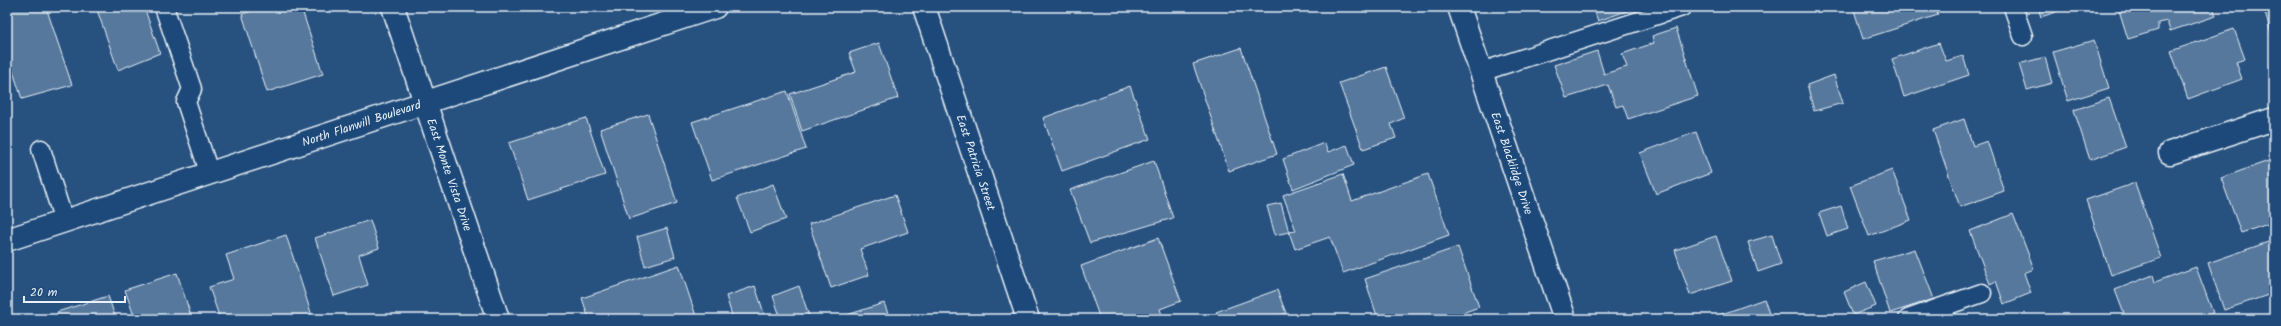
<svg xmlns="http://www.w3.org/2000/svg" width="2281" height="326" font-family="Kalam,sans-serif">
	<rect width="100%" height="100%" fill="#27517f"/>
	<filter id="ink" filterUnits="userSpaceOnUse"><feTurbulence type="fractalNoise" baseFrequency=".025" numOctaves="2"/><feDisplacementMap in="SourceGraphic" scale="8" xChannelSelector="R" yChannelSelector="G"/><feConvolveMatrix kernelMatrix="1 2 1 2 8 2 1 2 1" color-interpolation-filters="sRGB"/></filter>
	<g filter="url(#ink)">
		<!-- building -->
		<g fill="#57789d" stroke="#e8f1f8">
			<polygon points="7,7 46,7 72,85 22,99 7,53"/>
			<polygon points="96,7 144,7 160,53 118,70"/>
			<polygon points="264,7 301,7 323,74 267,92 242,14"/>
			<polygon points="1593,7 1638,7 1598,21"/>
			<polygon points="1853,7 1935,7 1938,15 1863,39"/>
			<polygon points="2038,7 2070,7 2041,17"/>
			<polygon points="2118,7 2213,7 2216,16 2170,31 2167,21 2158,23 2158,30 2128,39"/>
			<polygon points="2274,11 2274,44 2265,13"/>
			<polygon points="1676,28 1698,96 1628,119 1623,105 1616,107 1608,85 1566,98 1554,65 1597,51 1604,74 1627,67 1622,54 1654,43 1652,36"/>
			<polygon points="2234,29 2245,59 2236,62 2242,79 2188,99 2171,51"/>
			<polygon points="2094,40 2109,88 2068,101 2053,52"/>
			<polygon points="879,43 898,98 802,131 790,94 856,72 849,53"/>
			<polygon points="1939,43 1946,61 1963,56 1969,75 1904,97 1892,59"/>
			<polygon points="1241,48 1277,154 1229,171 1193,64"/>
			<polygon points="2045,57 2052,83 2027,90 2019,64"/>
			<polygon points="1386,67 1404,118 1391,124 1396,138 1363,149 1339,83"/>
			<polygon points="1834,75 1843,103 1814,111 1807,85"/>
			<polygon points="1130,86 1150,139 1062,171 1043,118"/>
			<polygon points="787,91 806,149 712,180 692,122"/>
			<polygon points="2109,98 2126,147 2090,160 2074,110"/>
			<polygon points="648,114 677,203 629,219 600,129"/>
			<polygon points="586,118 605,175 528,200 509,143"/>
			<polygon points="1964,119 1973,146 1987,141 2004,191 1960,207 1933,130"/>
			<polygon points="1696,132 1711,173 1656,194 1640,153"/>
			<polygon points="1324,143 1328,152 1347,145 1354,165 1293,189 1283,159"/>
			<polygon points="2271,160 2274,168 2274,222 2241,233 2221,178"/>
			<polygon points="1154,161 1173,218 1090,243 1070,190"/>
			<polygon points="1892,170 1911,220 1869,236 1850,186"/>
			<polygon points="1343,174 1352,201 1428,174 1449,235 1343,273 1330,237 1295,249 1289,232 1296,231 1283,195"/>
			<polygon points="2135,183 2161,258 2111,275 2086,200"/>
			<polygon points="773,184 786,219 750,232 737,198"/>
			<polygon points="895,195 908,232 860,249 869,275 831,288 809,224"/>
			<polygon points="1281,203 1289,232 1275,235 1267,206"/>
			<polygon points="1841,206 1848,229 1827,236 1819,213"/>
			<polygon points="2013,214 2034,269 2024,273 2031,293 2004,304 1996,281 1990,284 1970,231"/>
			<polygon points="370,220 379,248 359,255 368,285 334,296 315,238"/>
			<polygon points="667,228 675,257 645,266 637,237"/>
			<polygon points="286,235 313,319 220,319 209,287 234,279 226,255"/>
			<polygon points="1772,235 1781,264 1758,272 1748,242"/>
			<polygon points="1716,236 1732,281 1690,295 1675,250"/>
			<polygon points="1158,238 1181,301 1160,309 1163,318 1159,319 1100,319 1081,266"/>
			<polygon points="2274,240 2274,293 2224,310 2208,263"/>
			<polygon points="1458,247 1479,307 1445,319 1385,319 1383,314 1377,316 1365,279"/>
			<polygon points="1915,249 1934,299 1890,313 1873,261"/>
			<polygon points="679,265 697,319 589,319 582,298"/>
			<polygon points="2196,267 2213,313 2196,319 2126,319 2115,290 2153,275 2155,282"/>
			<polygon points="177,273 192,319 135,319 125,290"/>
			<polygon points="1866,282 1876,306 1853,315 1844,292"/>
			<polygon points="755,286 766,319 733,319 726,296"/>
			<polygon points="799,286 810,319 781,319 773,296"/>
			<polygon points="1277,290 1286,313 1268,319 1219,319 1216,312"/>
			<polygon points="108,296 116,319 59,319 57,312"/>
			<polygon points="1764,299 1771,319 1708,319"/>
			<polygon points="884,303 890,319 845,319 844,316"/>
		</g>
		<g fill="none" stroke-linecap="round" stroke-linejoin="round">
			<!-- service casing -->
			<g stroke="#e8f1f8" stroke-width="21">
				<g id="service">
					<polyline points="164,7 192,89 186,102 209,172"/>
					<polyline points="2013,7 2023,36"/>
					<polyline points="1481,72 1682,7"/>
					<polyline points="41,149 64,221"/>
					<polyline points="1908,319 1982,293"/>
				</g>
			</g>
			<!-- minor casing -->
			<g stroke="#e8f1f8" stroke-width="25">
				<g id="minor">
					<path id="s1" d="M393,7L498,319"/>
					<path id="s2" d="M924,7L1028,319"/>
					<path id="s3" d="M1459,7L1565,319"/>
					<polyline points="2170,153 2274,119"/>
					<path id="s4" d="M7,240L715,7"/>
				</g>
			</g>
			<!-- service -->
			<use href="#service" stroke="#1f4a7a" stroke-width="18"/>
			<!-- minor -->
			<use href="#minor" stroke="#1f4a7a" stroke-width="22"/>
		</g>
	</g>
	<g text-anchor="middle" stroke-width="3" stroke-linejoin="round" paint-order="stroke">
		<!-- street labels -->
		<g font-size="12" fill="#e8f1f8" stroke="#1f4a7a">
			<text dy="4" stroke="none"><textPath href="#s4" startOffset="373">North Flanwill Boulevard</textPath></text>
			<text dy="4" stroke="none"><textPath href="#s2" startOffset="164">East Patricia Street</textPath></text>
			<text dy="4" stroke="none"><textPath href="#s3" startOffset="165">East Blacklidge Drive</textPath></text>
			<text dy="4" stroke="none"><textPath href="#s1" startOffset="177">East Monte Vista Drive</textPath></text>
		</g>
	</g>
	<!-- margin -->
	<rect width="2281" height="326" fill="none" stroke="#1f4a7a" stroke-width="24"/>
	<rect x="12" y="12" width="2257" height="302" fill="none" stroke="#e8f1f8" stroke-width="1.5" filter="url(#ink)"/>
	<!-- scale -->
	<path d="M24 296v6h101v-6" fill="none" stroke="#e8f1f8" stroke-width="2"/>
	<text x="30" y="296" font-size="12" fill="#e8f1f8" stroke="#1f4a7a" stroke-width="3" paint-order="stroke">20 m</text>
</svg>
